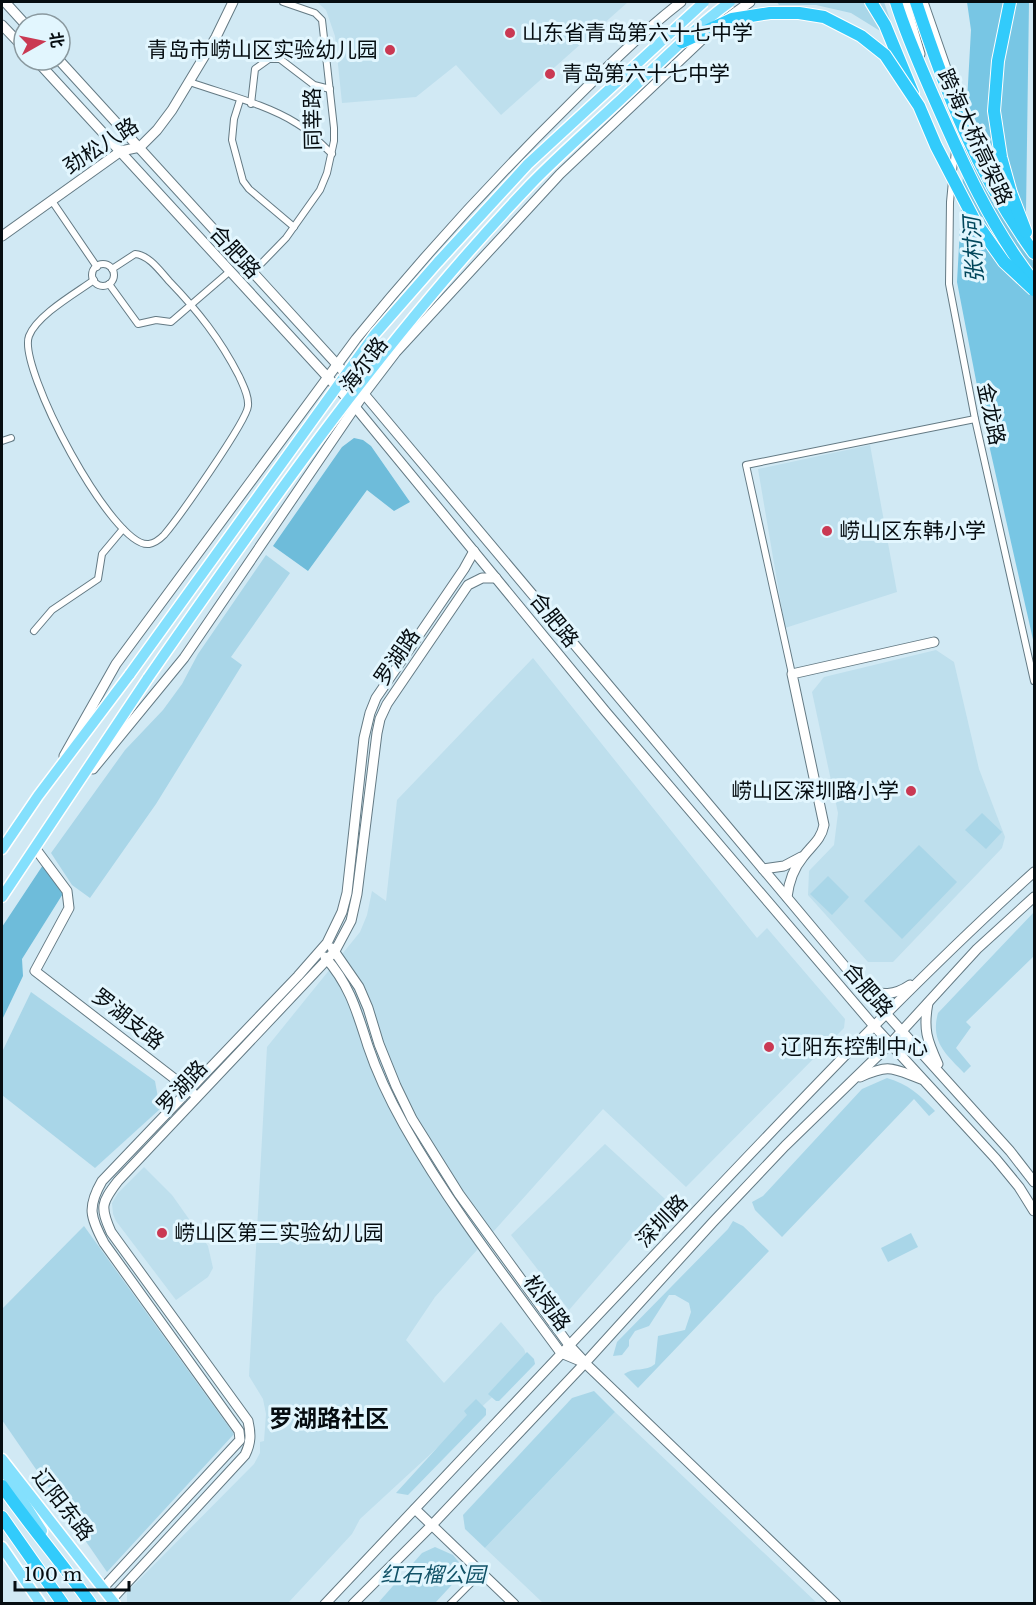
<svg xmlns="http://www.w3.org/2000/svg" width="1036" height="1605" font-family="'Libre Baskerville','Noto Sans SC',serif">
	<rect width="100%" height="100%" fill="#d1e9f4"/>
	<!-- built -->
	<g fill="#bedfed">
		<polygon points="317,2 628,2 501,115 456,65 416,97 342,103 335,36 326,10"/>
		<polygon points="870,445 897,592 785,628 758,469"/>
		<polygon points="936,650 954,662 979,769 1005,837 1002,848 893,962 868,962 808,895 809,871 834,845 838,813 812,692 824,677"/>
		<polygon points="533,658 757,938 767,928 845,1019 844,1028 686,1187 603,1109 435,1297 406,1340 444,1383 501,1322 524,1349 527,1357 525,1367 360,1519 352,1534 288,1603 127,1604 127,1592 254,1464 260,1453 260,1442 264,1441 266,1414 263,1399 249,1376 267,1047 360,932 367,915 372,891 386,901 397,800"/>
		<polygon points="605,1144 665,1199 569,1310 511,1235"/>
		<polygon points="144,1167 172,1195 208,1246 213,1268 208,1277 176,1300 116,1221 113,1214 112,1203 118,1193"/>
		<polygon points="615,1412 817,1603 543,1603 485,1548"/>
	</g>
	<!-- green -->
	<g fill="#a9d6e8">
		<polygon points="777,2 884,2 898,42 851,13 816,5 779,5"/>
		<polygon points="266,555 290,573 231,657 242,665 156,804 90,898 72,885 51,853 125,750 163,710 182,684 198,654"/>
		<polygon points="982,813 1002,832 986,849 965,830"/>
		<polygon points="919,845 957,882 902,939 864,901"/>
		<polygon points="828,876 849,897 832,915 810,894"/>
		<path d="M1034,912V956L966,1022L971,1027L956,1048L971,1066L964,1073C946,1054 930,1042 938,1013Z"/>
		<polygon points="31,992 155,1081 160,1109 95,1168 2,1095 2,1052"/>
		<path d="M887,1078C908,1084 920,1095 935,1111L929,1116L914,1099L782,1237L755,1210L752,1202L763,1196L862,1089Z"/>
		<path d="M733,1221L743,1226L769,1251L638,1388L624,1374C634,1367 646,1372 655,1364L658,1336L685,1330L691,1312L689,1303L675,1295H669L649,1326L635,1331L629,1340V1346L622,1355L613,1356L617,1342L728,1229Z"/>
		<polygon points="84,1226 234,1434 107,1572 2,1420 2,1309"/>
		<polygon points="911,1233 918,1247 888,1262 881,1248"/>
		<polygon points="527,1352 534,1359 535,1364 499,1401 496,1401 488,1394"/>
		<polygon points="594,1391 615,1412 485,1548 465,1529 463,1515 572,1398"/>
		<polygon points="476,1399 486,1409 486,1415 408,1495 396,1493 467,1415 464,1411"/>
		<polygon points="435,1547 453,1555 462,1566 461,1575 435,1603 378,1603 422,1553"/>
	</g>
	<!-- forest -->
	<g fill="#6ebcda">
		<polygon points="354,438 363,440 371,446 410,502 394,511 367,490 308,571 273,546 342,447"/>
		<polygon points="43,865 64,892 22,959 23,976 2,1020 2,927"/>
	</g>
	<!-- water -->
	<polygon fill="#78c6e4" points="967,2 1029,2 1026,212 1034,270 1034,644 985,427 957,282 971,30"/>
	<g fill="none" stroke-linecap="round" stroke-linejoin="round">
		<!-- street casing -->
		<g stroke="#647a84" stroke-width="8">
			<g id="street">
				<path d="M190,82C223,94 266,104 296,123C310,131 320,143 332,154"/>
				<polyline points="240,100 234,119 232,140 243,181 249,189 294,227"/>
				<polyline points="251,104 255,69 269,59 280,59 314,85 330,89"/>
				<polyline points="955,150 950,202 949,284 975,419 1034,681"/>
				<polyline points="52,201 97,267"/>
				<circle cx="103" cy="275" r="11"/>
				<polyline points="253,272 286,238 320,190 327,173 334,141 334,128 322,20 315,13 283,2"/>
				<path d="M94,280C76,293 37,315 29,336C17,367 113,549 149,544C155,543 160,539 164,535C177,520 247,421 248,406C249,396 243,385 239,376C220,339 198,311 169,281C160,271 149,255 135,254L112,269"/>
				<polyline points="109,284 138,324 156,320 171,322 229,272"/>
				<polyline points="2,441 11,438"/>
				<polyline points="34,631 52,610 98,579 102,554 123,529"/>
				<polyline points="792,674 746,465 975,419"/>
				<polyline points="450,1604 482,1572"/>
			</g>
		</g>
		<!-- secondary casing -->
		<g stroke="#647a84" stroke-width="11">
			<g id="secondary">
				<polyline points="5,2 25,24"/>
				<polyline points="905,2 920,54"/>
				<polyline points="923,2 949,77 972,132 1013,211"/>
				<polyline points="725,20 750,2"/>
				<polyline points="2,25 24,48"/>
				<polyline points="36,60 356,408 606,712 874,1026 996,1159 1019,1187 1034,1211"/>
				<polyline points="59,60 364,394 863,988 1010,1151 1034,1182"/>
				<polyline points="2,236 121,151 140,147 157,130 172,110 216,37 233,2"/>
				<path d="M64,756L116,664L356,339C422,258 493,180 567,107C603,71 641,33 681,2"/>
				<polyline points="93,769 184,658 364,394 396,352 560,174 710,32"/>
				<polyline points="35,848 67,891 69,908 35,971 193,1093"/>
				<polyline points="763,869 784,866 801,857"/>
				<path d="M787,897C789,881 793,869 803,857C812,845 821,840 824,825L792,674L934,642"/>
				<polyline points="332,948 359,987 368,1008 379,1044 396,1086 412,1119 459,1194 569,1345 582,1359"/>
				<path d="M325,957C350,985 357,1012 368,1046C377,1073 390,1100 404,1125C449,1205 506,1278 561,1353L585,1363L836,1604"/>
				<path d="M864,989C882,995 894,996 910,985"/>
				<path d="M928,1003C923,1029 927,1040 938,1064"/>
				<path d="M860,1077C890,1064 891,1068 921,1079"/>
				<polyline points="415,1509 514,1604"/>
				<path d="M103,1588L240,1440L239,1431L104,1243C90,1217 87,1207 102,1181L298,976L327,943L342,912L347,893L364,738L370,713L376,698L464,569L474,551"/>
				<path d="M112,1599L245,1455C251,1443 251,1434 248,1421L111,1232C100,1207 101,1203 118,1181L335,951L351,921L357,894L377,733L380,719L387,704L468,585L482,578H496"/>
				<path d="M325,1604C449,1472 573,1340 698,1209C807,1094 917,978 1034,872"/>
				<polyline points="353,1604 432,1525 585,1363 713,1222 785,1146 891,1043 977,949 1034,897"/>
			</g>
		</g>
		<!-- primary casing -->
		<g stroke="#fff" stroke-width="13">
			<g id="primary">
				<polyline points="2,849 38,796 130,674"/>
				<polyline points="2,897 148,678"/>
				<polyline points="2,1459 115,1604"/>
				<polyline points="4,1471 42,1531"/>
				<polyline points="2,1547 41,1604"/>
			</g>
		</g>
		<!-- highway casing -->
		<g stroke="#fff" stroke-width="14">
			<g id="highway">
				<polyline points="871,2 885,25 913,93"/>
				<path d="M916,2C946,93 977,174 1034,253"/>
				<polyline points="1010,2 998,61 994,111 1001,157 1011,193 1026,232"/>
				<path d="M2,1486C30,1526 62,1563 91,1604"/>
				<polyline points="2,1517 63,1604"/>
			</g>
		</g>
		<!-- street -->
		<use href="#street" stroke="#fff" stroke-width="6"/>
		<!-- secondary -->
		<use href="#secondary" stroke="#fff" stroke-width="9"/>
		<!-- primary -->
		<use href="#primary" stroke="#84e0fd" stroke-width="10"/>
		<!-- highway -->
		<use href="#highway" stroke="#32cbfb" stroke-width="12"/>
		<!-- primary-bridge casing -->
		<g stroke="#fff" stroke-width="13" stroke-linecap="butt">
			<g id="primary-bridge">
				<polyline points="130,674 375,334 438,262 528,164 704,2"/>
				<path d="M148,678C267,507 386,336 530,185C557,157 587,131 616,104C653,70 689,32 730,2"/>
			</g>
		</g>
		<!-- highway-bridge casing -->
		<g stroke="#fff" stroke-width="14" stroke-linecap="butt">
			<g id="highway-bridge">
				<path d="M896,2C906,35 921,68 935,100C963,164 991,227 1034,282"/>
				<polyline points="682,42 732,19 770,13 799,13 824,17 861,36 885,55 919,106 936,146 975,221 1004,262 1034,290"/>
			</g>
		</g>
		<!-- primary-bridge -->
		<use href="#primary-bridge" stroke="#84e0fd" stroke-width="10"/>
		<!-- highway-bridge -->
		<use href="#highway-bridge" stroke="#32cbfb" stroke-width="12"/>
	</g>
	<!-- markers -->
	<g fill="#ca3953" stroke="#e2f6fe" stroke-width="2">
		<circle cx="510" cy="33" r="6"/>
		<circle cx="390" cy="50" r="6"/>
		<circle cx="550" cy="74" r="6"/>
		<circle cx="827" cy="531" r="6"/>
		<circle cx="911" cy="791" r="6"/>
		<circle cx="769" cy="1047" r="6"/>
		<circle cx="162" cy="1233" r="6"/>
	</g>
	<g text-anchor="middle" stroke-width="6" stroke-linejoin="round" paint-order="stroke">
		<!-- poi labels -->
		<g font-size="21" fill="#060d11" stroke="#e2f6fe" text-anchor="start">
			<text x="522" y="40">山东省青岛第六十七中学</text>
			<text x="378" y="57" text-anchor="end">青岛市崂山区实验幼儿园</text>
			<text x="562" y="81">青岛第六十七中学</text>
			<text x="839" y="538">崂山区东韩小学</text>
			<text x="899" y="798" text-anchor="end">崂山区深圳路小学</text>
			<text x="781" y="1054">辽阳东控制中心</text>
			<text x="174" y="1240">崂山区第三实验幼儿园</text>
		</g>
		<!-- street labels -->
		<g font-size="21" fill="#060d11" stroke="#e2f6fe">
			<text transform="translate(313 119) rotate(-91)" y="7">同莘路</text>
			<text transform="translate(975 137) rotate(65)" y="7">跨海大桥高架路</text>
			<text transform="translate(101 146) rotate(-33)" y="7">劲松八路</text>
			<text transform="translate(235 252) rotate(47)" y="7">合肥路</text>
			<text transform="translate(364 365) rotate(-53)" y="7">海尔路</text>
			<text transform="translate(991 414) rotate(78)" y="7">金龙路</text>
			<text transform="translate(554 620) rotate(51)" y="7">合肥路</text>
			<text transform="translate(397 657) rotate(-56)" y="7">罗湖路</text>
			<text transform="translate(868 990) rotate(49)" y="7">合肥路</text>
			<text transform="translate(128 1019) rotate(38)" y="7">罗湖支路</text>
			<text transform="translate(182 1087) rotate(-47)" y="7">罗湖路</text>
			<text transform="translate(662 1221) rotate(-46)" y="7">深圳路</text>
			<text transform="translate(547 1303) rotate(54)" y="7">松岗路</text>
			<text transform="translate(63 1505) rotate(52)" y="7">辽阳东路</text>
		</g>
		<!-- park labels -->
		<g font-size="21" font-style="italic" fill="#115267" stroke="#e2f6fe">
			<text x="433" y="1582">红石榴公园</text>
		</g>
		<!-- water labels -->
		<g font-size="22" font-style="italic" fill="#00465b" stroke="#e2f6fe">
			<text transform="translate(973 250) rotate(-93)" y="8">张村河</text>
		</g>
		<!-- quarter labels -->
		<g font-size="24" font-weight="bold" fill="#060d11" stroke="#e2f6fe">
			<text x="329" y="1427">罗湖路社区</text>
		</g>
	</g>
	<!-- border -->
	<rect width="1036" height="1605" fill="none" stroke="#060d11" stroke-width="6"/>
	<!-- north arrow -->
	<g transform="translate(42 42) rotate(81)"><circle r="28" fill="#e2f6fe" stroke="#8a999f" stroke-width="1.5"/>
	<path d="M0-4.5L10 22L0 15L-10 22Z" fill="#ca3953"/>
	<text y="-9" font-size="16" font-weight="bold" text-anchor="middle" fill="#060d11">北</text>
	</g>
	<!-- scale -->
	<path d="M15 1581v9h114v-9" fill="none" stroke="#060d11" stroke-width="3"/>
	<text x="24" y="1581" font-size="18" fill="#060d11" stroke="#e2f6fe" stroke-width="4.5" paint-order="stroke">100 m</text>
</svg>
